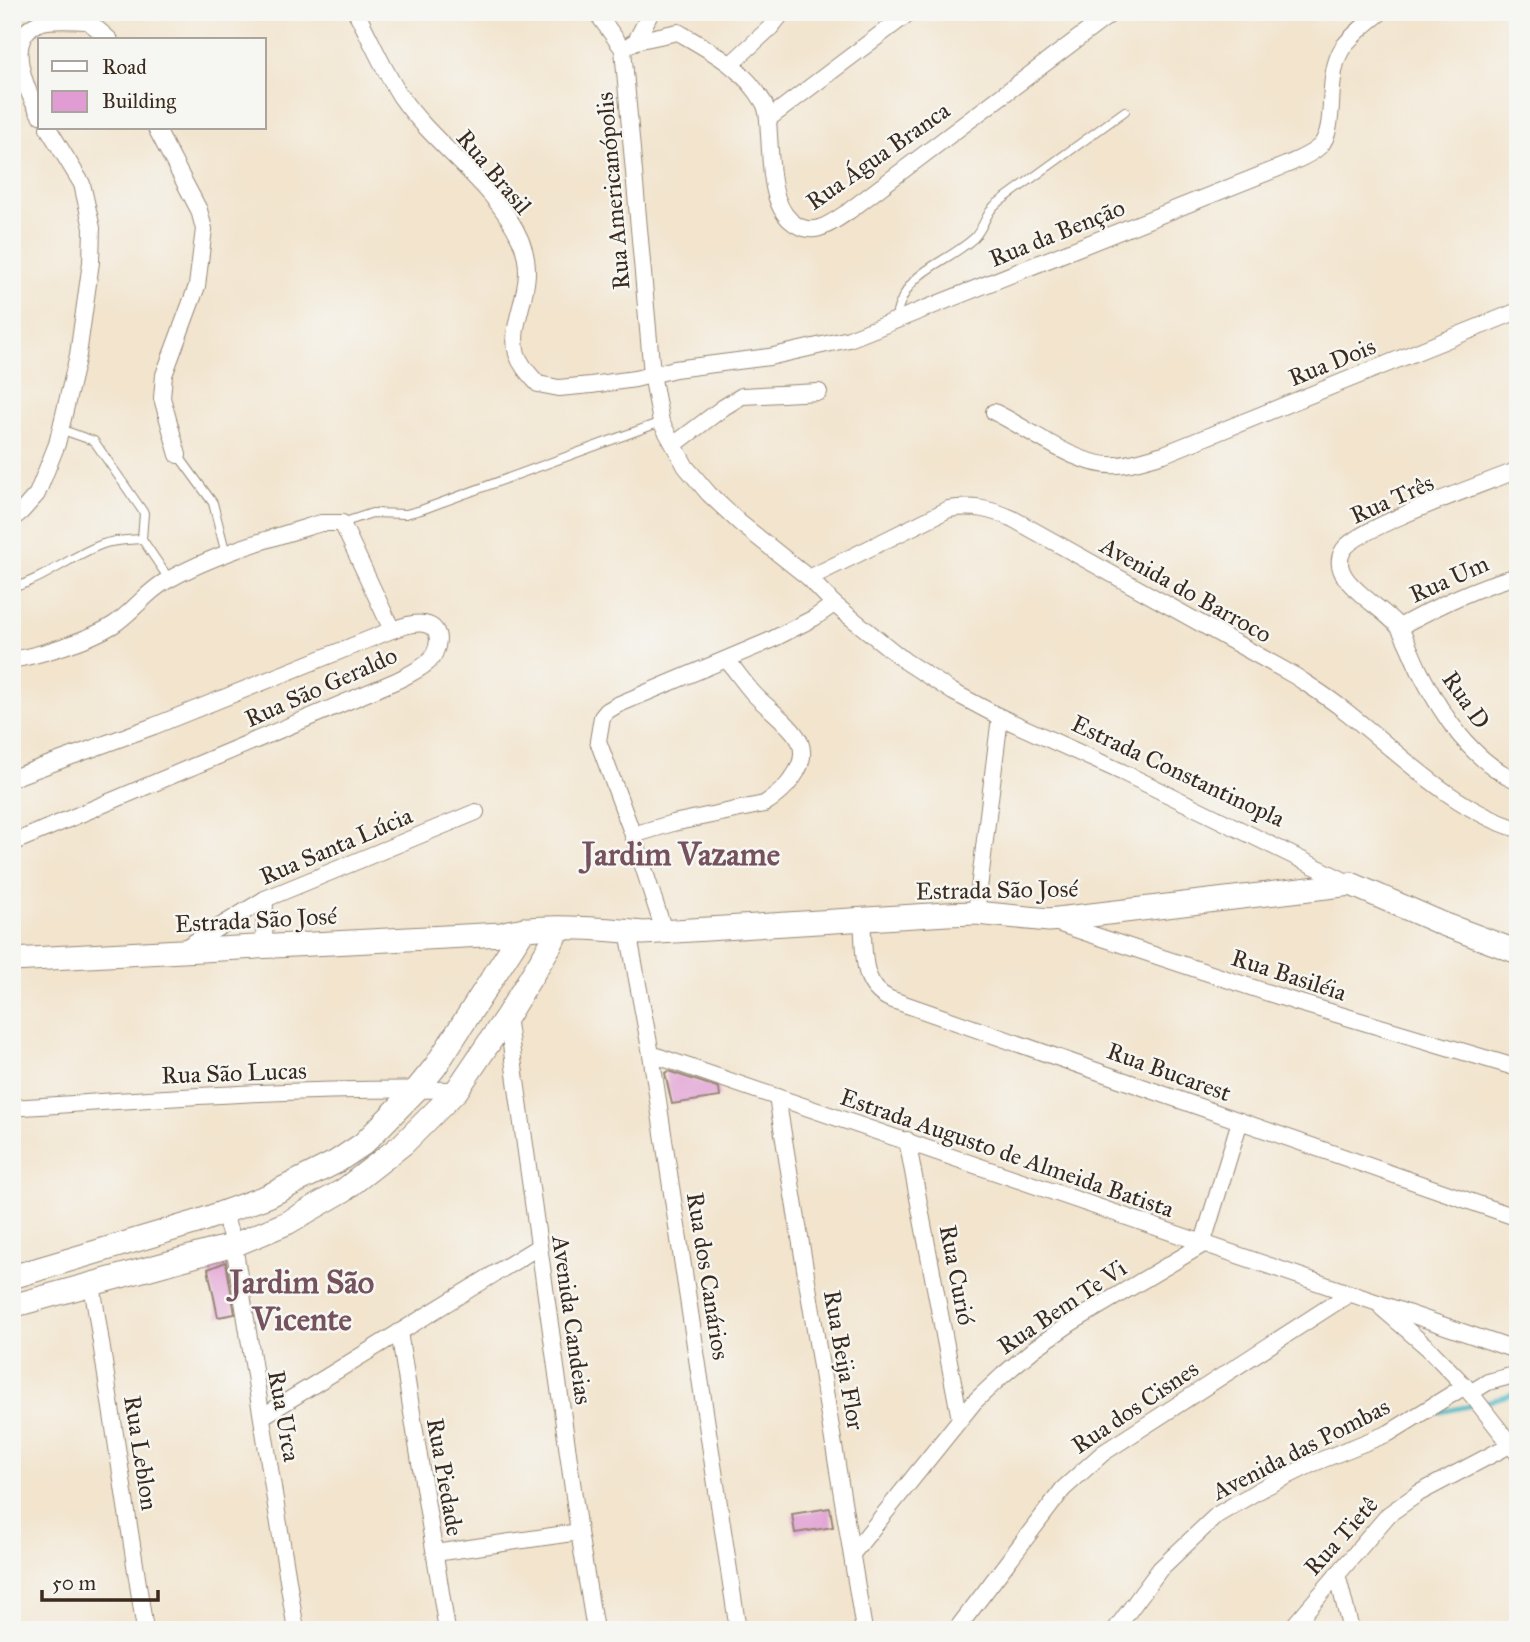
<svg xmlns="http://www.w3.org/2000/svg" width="1530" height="1642" font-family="'IM FELL Great Primer',serif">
	<rect width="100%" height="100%" fill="#f6f6f2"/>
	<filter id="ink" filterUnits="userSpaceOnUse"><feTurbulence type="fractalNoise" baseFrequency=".0143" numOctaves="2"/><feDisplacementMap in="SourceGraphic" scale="14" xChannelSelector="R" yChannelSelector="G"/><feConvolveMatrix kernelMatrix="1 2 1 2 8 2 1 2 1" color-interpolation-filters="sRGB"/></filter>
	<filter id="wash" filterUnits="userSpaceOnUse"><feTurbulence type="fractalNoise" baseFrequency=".00686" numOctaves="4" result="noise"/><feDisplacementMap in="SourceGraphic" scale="28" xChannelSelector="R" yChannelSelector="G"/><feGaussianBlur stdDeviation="1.57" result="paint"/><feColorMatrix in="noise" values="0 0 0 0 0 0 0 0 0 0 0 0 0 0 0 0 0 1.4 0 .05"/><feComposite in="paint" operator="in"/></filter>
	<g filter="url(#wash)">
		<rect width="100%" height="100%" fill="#f2e4cd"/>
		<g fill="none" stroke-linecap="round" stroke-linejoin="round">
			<!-- stream -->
			<g stroke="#4ab7c4" stroke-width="4.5">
				<polyline points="1483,1403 1518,1392"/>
				<polyline points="1431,1414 1474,1405"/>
			</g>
		</g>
		<g id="blocks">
			<!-- building -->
			<g fill="#e19dd3">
				<polygon points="668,1071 719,1088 720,1097 672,1104 665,1073"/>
				<polygon points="226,1262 235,1314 218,1317 208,1269"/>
				<polygon points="830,1508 833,1527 795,1533 792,1514"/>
			</g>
		</g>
	</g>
	<g filter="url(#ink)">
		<use href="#blocks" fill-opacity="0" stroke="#968776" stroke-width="2"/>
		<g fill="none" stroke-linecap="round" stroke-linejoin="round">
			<!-- lane casing -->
			<g stroke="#968776" stroke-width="10">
				<g id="lane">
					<path d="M895,319C908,266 939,269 974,238C983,229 985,215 995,205L1125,111"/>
					<polyline points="60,429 94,441 144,513 142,539 169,579"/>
					<polyline points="178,455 213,503 226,554"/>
					<polyline points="342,523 372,513 406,514 421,510 661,422"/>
					<path d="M12,588C47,578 70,556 103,544C115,540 129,540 142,539"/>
				</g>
			</g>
			<!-- street casing -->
			<g stroke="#968776" stroke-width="18">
				<g id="street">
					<path d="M356,12C371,40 384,71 401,97C434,145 496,185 520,239C541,286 507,317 517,354C521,366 530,375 538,384L559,388L591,385L635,379L675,369L769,357L849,339L1286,165C1297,160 1311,155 1320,146C1339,126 1323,75 1344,46C1354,33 1369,22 1381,12"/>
					<polyline points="596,12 623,49 652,374 661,422 686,467 709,494 740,523 809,578 834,604 905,661 953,692 1000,717 1122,772 1351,884"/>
					<path d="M636,41L678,32C711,51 744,68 764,103C769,113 768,124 769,135C771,161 770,203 791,221C812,239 830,224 849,211L1113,12"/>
					<polyline points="631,44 636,41 651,12"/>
					<polyline points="732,63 771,27 783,12"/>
					<path d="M40,115C27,92 2,37 39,23C53,18 74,21 88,21L110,40"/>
					<polyline points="768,119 910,12"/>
					<polyline points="156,128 199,210 204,229 197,286 164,375 162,398 178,455"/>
					<path d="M994,412C1029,428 1077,468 1117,465C1133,464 1149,458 1164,454L1518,311"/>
					<polyline points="675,444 724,407 742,396 819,392"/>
					<path d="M1518,470C1486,483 1359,527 1344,549C1323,580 1386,607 1400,629C1408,643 1413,658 1420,672C1442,715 1472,762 1518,781"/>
					<polyline points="12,519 21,512 37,494 57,444 78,355 91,262 92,228 82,184 48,128"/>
					<path d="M809,578L949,509C973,505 991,509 1013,519L1295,676C1310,686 1326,696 1340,707C1396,749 1449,808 1518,829"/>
					<path d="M1399,627C1438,606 1475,587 1518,576"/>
					<path d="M12,660C40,655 89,640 113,625C132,613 146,592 166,581C214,554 268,539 321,523H342L392,630"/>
					<path d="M12,778L154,726L392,630C402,627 413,622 424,624C445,627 439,653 427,663C419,670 408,675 398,680L12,843"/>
					<path d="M633,835L673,823L764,804C782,793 810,767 800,742C793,726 766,707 754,694C745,684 736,671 727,660"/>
					<polyline points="976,913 1000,717"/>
					<path d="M862,920C865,950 859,985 890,999L1518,1218"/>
					<polyline points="1054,922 1293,1001 1518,1068"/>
					<polyline points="628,931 651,1054 738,1630"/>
					<polyline points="664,931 633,835 598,741 602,717 607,711 617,705 769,641 814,618 834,604"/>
					<polyline points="264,945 265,899"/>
					<polyline points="183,949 265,899 476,812"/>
					<polyline points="507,1016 579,1532 595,1630"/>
					<polyline points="651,1054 1518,1351"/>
					<polyline points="777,1097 864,1630"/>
					<path d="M12,1108C160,1098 309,1087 457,1090"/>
					<polyline points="907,1140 960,1419"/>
					<polyline points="223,1212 234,1245 296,1630"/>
					<polyline points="92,1284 145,1630"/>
					<polyline points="1382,1308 1428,1348 1465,1386 1518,1454"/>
					<polyline points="399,1332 447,1630"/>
					<polyline points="1470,1393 1488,1382 1518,1374"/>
					<polyline points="263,1416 538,1247"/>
					<polyline points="435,1553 579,1532"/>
					<polyline points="852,1554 974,1402 1003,1375 1035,1348 1071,1323 1202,1245 1240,1121"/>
					<polyline points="1337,1574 1351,1630"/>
					<polyline points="956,1630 1063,1489 1103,1453 1349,1294"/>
					<polyline points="1115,1630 1160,1569 1217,1515 1261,1489 1314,1463 1389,1433 1465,1386"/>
					<polyline points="1290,1630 1389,1514 1419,1493 1510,1445"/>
				</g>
			</g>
			<!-- secondary casing -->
			<g stroke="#968776" stroke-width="25">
				<g id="secondary">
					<path d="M12,960L502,934C532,923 610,929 643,933L947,914L976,913L1049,920L1351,884L1443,924L1518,952"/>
					<polyline points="12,1277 197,1222 268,1196 336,1162 363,1144 417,1089 435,1067 524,929"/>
					<polyline points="12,1306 234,1245 287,1223 344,1190 403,1144 457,1090 507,1016 551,944 558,929"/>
				</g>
			</g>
			<!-- lane -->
			<use href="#lane" stroke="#fff" stroke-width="8"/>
			<!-- street -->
			<use href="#street" stroke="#fff" stroke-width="16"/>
			<!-- secondary -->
			<use href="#secondary" stroke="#fff" stroke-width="23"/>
		</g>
	</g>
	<g text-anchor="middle" stroke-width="5" stroke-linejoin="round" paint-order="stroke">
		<!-- street labels -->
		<g font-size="24" fill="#3b2a1e" stroke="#f6f6f2">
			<text transform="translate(878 156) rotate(-35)" y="8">Rua Água Branca</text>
			<text transform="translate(494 172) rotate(50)" y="8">Rua Brasil</text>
			<text transform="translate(613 191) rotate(-95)" y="8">Rua Americanópolis</text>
			<text transform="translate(1057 233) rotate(-22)" y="8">Rua da Benção</text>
			<text transform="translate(1332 362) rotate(-22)" y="8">Rua Dois</text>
			<text transform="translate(1392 499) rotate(-24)" y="8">Rua Três</text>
			<text transform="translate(1449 579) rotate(-24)" y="8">Rua Um</text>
			<text transform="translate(1186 590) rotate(29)" y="8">Avenida do Barroco</text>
			<text transform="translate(321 687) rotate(-24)" y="8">Rua São Geraldo</text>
			<text transform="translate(1466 700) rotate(55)" y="8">Rua D</text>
			<text transform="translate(1178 771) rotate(25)" y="8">Estrada Constantinopla</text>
			<text transform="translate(336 846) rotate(-23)" y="8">Rua Santa Lúcia</text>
			<text transform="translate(997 890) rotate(-1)" y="8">Estrada São José</text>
			<text transform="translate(256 920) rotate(-3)" y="8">Estrada São José</text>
			<text transform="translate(1289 975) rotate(18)" y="8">Rua Basiléia</text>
			<text transform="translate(1169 1072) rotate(20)" y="8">Rua Bucarest</text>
			<text transform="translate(234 1073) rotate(-2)" y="8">Rua São Lucas</text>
			<text transform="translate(1007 1153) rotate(19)" y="8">Estrada Augusto de Almeida Batista</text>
			<text transform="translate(957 1275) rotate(79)" y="8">Rua Curió</text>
			<text transform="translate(708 1276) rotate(81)" y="8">Rua dos Canários</text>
			<text transform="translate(1062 1307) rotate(-34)" y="8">Rua Bem Te Vi</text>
			<text transform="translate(572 1320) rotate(82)" y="8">Avenida Candeias</text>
			<text transform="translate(844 1360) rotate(80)" y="8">Rua Beija Flor</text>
			<text transform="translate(1135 1407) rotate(-34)" y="8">Rua dos Cisnes</text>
			<text transform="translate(284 1416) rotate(80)" y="8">Rua Urca</text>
			<text transform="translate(1301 1449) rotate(-27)" y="8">Avenida das Pombas</text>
			<text transform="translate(141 1453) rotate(81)" y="8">Rua Leblon</text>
			<text transform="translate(445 1477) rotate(80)" y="8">Rua Piedade</text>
			<text transform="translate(1341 1536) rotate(-48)" y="8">Rua Tietê</text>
		</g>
		<!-- district labels -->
		<g font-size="32" font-weight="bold" fill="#75525d" stroke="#f6f6f2">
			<text x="681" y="865">Jardim Vazame</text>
			<text x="302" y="1293">Jardim São<tspan x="302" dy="37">Vicente</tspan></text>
		</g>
	</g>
	<!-- margin -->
	<rect width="1530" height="1642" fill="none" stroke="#f6f6f2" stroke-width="42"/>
	<!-- legend -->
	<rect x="38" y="38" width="228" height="91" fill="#f6f6f2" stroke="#aba49d" stroke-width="2"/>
	<rect x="52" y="61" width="35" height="10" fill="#ffffff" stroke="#aba49d" stroke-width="2"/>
	<text x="102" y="74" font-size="21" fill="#3b2a1e">Road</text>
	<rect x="52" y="91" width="35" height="21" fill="#e19dd3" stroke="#aba49d" stroke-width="2"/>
	<text x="102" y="108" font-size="21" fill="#3b2a1e">Building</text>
	<!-- scale -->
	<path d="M42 1590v10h116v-10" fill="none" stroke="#3b2a1e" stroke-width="3.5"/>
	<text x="52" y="1590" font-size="21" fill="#3b2a1e" stroke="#f6f6f2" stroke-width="5" paint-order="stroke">50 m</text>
</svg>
